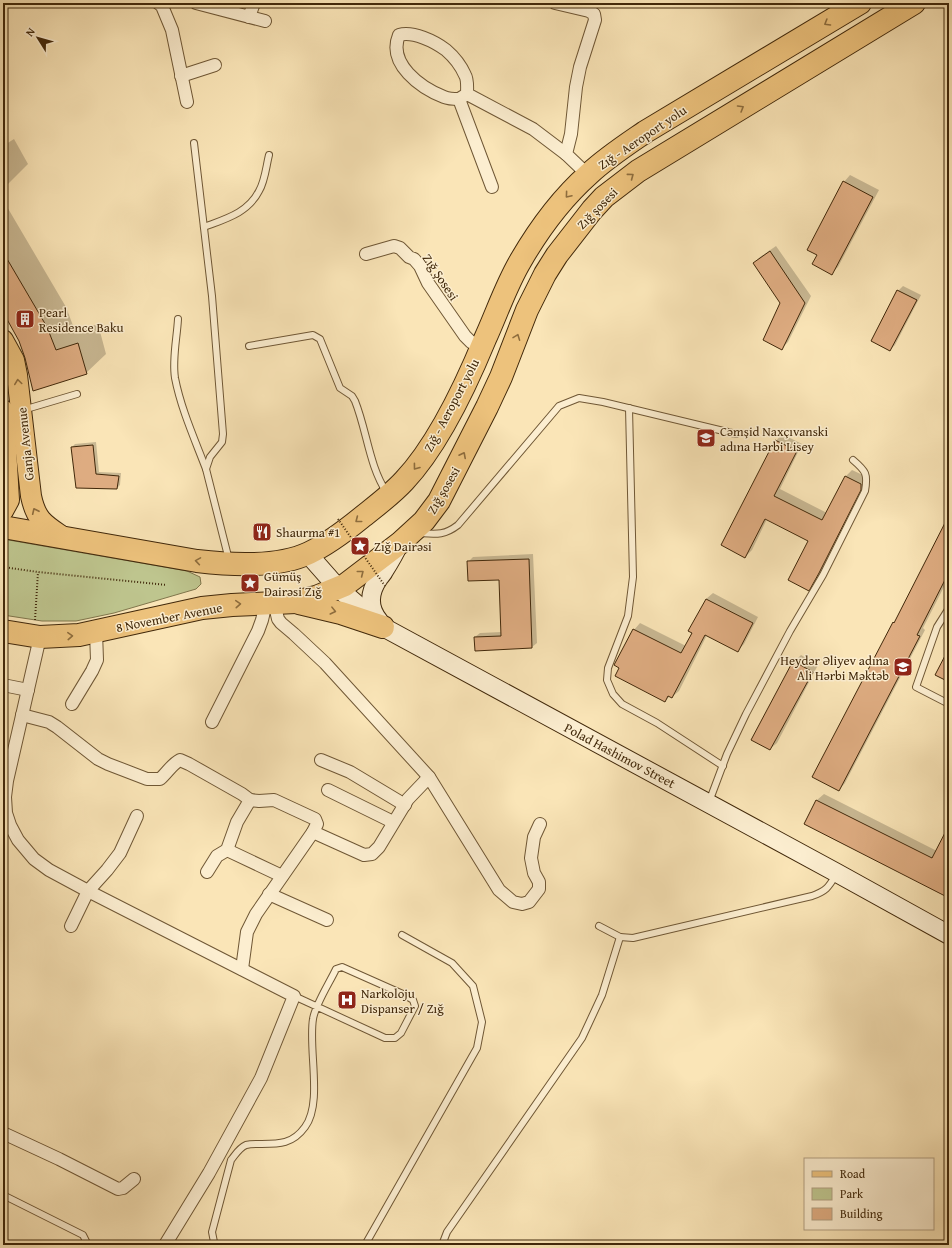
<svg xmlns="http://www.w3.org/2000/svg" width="952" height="1248" font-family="'Gentium Book Plus',serif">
	<rect width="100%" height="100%" fill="#fae5b7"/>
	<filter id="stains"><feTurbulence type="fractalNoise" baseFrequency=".005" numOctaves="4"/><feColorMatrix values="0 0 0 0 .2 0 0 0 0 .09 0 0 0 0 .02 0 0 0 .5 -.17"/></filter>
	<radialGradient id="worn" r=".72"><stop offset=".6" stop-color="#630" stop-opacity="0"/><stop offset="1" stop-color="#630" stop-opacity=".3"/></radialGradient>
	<!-- green -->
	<polygon fill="#bec58e" stroke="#80764c" points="3,539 187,571 200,577 201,584 196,589 114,613 76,621 42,621 3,615"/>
	<!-- shadow -->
	<g fill="#0003">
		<polygon points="14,139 28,164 8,184 3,187 3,146"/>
		<polygon points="850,175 879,190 838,267 831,274 818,255 844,182"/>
		<polygon points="3,200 66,307 75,331 98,324 106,354 86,373 26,357 20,340 3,310"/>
		<polygon points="776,246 811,296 788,342 782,348 781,303 754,263 760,257"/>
		<polygon points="903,286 921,295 895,345 890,350 873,341 898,291"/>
		<polygon points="782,434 802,444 780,489 827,513 846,476 852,470 867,477 867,482 825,565 815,583 808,589 810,540 767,519 752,550 745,557 776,441"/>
		<polygon points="96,442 99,472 121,473 120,485 117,488 77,487 72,447 75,444"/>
		<polygon points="949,520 949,577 923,628 925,630 845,783 839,790 814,776"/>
		<polygon points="533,554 537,643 532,647 475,637 480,633 502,632 500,579 468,562 473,557"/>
		<polygon points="713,593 758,617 744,644 737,651 707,635 679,691 672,697 670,696 665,701 620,667 634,630 640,623 686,646 706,599"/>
		<polygon points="801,655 818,665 777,743 770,749 794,662"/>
		<polygon points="824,794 937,851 949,828 949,897 805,824 817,800"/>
		<polygon points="949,796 949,807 945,805"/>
	</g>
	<!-- building -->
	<g fill="#deac81" stroke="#41280a">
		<polygon points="843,181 873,197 832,275 812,264 817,255 807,250"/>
		<polygon points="770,251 805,303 782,350 763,340 780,303 753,263"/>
		<polygon points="3,252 47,327 56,350 78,343 87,374 33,391 25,358 19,341 3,312"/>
		<polygon points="897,290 917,300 890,351 871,341"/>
		<polygon points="775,440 797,451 774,496 822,520 845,476 861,484 861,490 819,573 809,591 788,580 808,541 765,519 745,558 721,545"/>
		<polygon points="93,445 96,474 119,476 117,489 76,488 71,447"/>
		<polygon points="949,515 949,572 917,635 920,636 839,791 812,777 893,622 894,623"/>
		<polygon points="529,559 532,648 475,651 474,637 501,636 499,580 468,581 467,561"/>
		<polygon points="706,599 753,623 738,652 705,635 672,698 668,696 665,702 615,676 619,668 614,665 633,629 681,653 692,633 688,631"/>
		<polygon points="949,648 949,682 935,675"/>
		<polygon points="793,661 813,672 770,750 751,740"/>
		<polygon points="816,800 932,858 949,825 949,898 804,824"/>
	</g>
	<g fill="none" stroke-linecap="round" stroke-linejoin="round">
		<!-- lane casing -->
		<g stroke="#6f5735" stroke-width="8">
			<g id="lane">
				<polyline points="194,143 212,296 223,434 222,442 210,457 206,469 229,560"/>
				<path d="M204,227C225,219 248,213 259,191C265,181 266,167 269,155"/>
				<path d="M178,319C177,338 172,359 175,378C181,409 195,440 206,469"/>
				<path d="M249,346L313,335L320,339L340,388L352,396L355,401C367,431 369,466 387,493"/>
				<polyline points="629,408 633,577 628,616 608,668 607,680 613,694 622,704 657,723 723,766"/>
				<polyline points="23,410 77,394"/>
				<path d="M418,533C435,534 444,536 458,525L559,406L579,398L603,402L736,434"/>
				<polyline points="949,608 937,627 916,687 949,704"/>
				<path d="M709,802L727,754L746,714L790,631L823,575L865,491C868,474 866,471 853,460"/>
				<polyline points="599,926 620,937"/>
				<polyline points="3,1195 83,1235 86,1241 86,1245"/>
				<path d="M216,1245L214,1242L212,1232L231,1160C236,1154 239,1148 246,1145C250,1144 255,1144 258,1144C278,1144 292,1145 305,1127C323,1103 308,1049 313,1019C315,1005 330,982 336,969L342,967L405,995L413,1000L415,1006L401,1033L395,1038H385L294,996"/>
				<polyline points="365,1245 477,1048 482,1022 473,986 452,963 402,935"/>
				<path d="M442,1245L447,1232L582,1038L602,995L620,937L633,938L812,896C826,891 828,888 836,875"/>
			</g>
		</g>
		<!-- street casing -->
		<g stroke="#6f5735" stroke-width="14">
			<g id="street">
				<polyline points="158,3 162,6 172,30 187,102"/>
				<polyline points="196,3 265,21"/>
				<polyline points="555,3 589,11 594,14 595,20 580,67 576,87 571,134 566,154 588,175"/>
				<polyline points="249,17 254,3"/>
				<polyline points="181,76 215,65"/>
				<path d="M467,94L459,99C454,99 449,99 444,97C421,88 387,64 399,35C413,31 434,41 446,50C453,56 461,66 465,75C468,80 467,88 467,94L533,129L566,154"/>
				<polyline points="459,99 492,187"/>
				<polyline points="366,254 394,246 400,248 409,257 414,259 420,266 428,283 465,336 471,342 481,348"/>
				<polyline points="274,602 278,619 281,623 294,634 325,663 429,777 499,890 513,902 522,904 529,902 539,889 539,882 534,873 531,858 534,837 540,824"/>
				<polyline points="40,637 7,781 5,797 6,813 10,825 18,840 34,859 49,870 88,891 294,996 261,1078 209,1173 165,1245"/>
				<polyline points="3,685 28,690"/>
				<polyline points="72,704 92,671 97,660 96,632"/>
				<path d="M22,715L49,722L57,727L98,759L108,764L147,779H160C167,773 172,764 180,760L189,764L242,794L250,800L259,801L274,800L315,819L317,824L313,832L256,914L247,932L242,969"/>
				<polyline points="212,722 258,631 262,620 266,603"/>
				<polyline points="321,760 350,772 405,805"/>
				<polyline points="328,790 393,822"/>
				<polyline points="313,832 364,855 372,854 379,847 408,799 429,777"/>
				<polyline points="227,850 282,876"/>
				<polyline points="207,872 217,856 227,850 237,822 250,800"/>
				<polyline points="269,894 327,920"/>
				<polyline points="71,926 88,891 107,870 120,853 137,816"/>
				<polyline points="3,1133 59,1159 118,1189 123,1188 134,1179"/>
			</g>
		</g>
		<!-- secondary casing -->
		<g stroke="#41280a" stroke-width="20">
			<g id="secondary">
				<polyline points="308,554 338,588 383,627 837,873 949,935"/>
				<path d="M379,621C368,608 369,592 379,578C380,576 383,574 384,571C389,563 394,555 398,546"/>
			</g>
		</g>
		<!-- primary casing -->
		<g stroke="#41280a" stroke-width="22">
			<g id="primary">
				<path d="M3,340L14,360L17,375L31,496C36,520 44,524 63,537"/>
				<polyline points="3,410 5,430 9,500 3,511"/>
			</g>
		</g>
		<!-- highway casing -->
		<g stroke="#41280a" stroke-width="24">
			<g id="highway">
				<path d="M3,527L197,561C231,565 277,568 309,553C328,544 345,531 361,518C376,506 391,495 404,481C438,445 466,385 485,339C497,313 506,285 521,260C539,229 562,198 589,174C606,158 626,145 645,132L860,3"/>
				<polyline points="299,603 341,613 383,627"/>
				<polyline points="3,631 40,637 79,635 202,608 232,605 296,602 316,597 345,585 400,543 424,521 439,501 487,407 501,377 527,310 545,274 557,255 592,210 604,197 638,171 914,3"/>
			</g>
		</g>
		<!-- path -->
		<g stroke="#41280a" stroke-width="2" stroke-dasharray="1 2" stroke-linecap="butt">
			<polyline points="3,567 38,572 167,585"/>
			<polyline points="35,620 38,572"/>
		</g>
		<!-- lane -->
		<use href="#lane" stroke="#fceed0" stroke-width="6"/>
		<!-- street -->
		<use href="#street" stroke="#fceed0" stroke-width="12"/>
		<!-- secondary -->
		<use href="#secondary" stroke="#fceed0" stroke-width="18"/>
		<!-- primary -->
		<use href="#primary" stroke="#edc27c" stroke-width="20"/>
		<!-- highway -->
		<use href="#highway" stroke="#edc27c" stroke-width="22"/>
		<!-- path-bridge -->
		<polyline stroke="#41280a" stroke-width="2" stroke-dasharray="1 2" stroke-linecap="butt" points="338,519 385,586"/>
	</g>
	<!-- one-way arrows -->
	<defs><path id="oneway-chevron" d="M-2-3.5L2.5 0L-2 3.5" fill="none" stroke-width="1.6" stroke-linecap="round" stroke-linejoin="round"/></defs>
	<g stroke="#8e6d3d">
		<use href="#oneway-chevron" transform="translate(827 23) rotate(149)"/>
		<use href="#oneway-chevron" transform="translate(741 108) rotate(-31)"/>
		<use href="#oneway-chevron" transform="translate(631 176) rotate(-37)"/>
		<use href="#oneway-chevron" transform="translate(568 195) rotate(130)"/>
		<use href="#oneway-chevron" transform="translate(517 337) rotate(-69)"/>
		<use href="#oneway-chevron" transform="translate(18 382) rotate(-98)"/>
		<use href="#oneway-chevron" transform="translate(463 455) rotate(-63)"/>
		<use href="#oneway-chevron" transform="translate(416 467) rotate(127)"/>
		<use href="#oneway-chevron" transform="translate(35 511) rotate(-115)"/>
		<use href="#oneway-chevron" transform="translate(358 520) rotate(142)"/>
		<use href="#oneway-chevron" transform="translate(198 561) rotate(-171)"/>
		<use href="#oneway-chevron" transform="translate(361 573) rotate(-38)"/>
		<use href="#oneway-chevron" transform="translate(238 604) rotate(-4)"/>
		<use href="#oneway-chevron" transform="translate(333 611) rotate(14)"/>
		<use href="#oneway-chevron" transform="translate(70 636) rotate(-3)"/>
	</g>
	<!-- icons -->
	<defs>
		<g id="building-square" transform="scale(1)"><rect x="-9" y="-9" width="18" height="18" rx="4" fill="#8f2418" stroke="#fceed0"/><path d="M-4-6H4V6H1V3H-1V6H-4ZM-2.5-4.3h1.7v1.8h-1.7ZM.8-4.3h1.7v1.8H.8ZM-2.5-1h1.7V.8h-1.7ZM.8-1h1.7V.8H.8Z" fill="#fff"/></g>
		<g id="school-square" transform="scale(1)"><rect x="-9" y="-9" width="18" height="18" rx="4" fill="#8f2418" stroke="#fceed0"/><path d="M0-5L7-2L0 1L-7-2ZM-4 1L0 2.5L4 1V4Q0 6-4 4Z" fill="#fff"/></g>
		<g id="restaurant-square" transform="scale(1)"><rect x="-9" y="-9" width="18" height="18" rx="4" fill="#8f2418" stroke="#fceed0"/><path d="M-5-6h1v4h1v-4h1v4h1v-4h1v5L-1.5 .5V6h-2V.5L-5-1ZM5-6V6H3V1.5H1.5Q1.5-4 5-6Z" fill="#fff"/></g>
		<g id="sight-square" transform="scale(1)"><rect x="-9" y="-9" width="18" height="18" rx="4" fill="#8f2418" stroke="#fceed0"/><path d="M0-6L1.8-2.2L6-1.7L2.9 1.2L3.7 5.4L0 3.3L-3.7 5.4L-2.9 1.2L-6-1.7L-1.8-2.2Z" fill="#fff"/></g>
		<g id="university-square" transform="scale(1)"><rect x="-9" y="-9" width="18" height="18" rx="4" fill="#8f2418" stroke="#fceed0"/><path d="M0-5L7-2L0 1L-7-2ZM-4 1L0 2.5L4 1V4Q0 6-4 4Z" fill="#fff"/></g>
		<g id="hospital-square" transform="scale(1)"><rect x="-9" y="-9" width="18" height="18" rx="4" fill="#8f2418" stroke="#fceed0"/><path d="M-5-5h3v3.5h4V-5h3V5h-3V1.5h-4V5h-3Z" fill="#fff"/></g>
	</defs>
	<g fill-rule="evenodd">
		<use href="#building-square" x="25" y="319"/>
		<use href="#school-square" x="706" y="438"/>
		<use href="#restaurant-square" x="262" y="532"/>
		<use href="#sight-square" x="360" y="546"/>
		<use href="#sight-square" x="250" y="583"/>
		<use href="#university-square" x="903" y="667"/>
		<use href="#hospital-square" x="347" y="1000"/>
	</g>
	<g text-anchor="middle" stroke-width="3" stroke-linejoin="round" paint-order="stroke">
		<!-- street labels -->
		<g font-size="13" fill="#41280a" stroke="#fceed0">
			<text transform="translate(642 137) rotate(-34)" y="5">Zığ - Aeroport yolu</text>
			<text transform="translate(597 208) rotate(-46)" y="5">Zığ şosesi</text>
			<text transform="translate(441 277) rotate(56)" y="5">Zığ Şosesi</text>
			<text transform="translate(451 405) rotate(-62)" y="5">Zığ - Aeroport yolu</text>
			<text transform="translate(25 444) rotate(-96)" y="5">Ganja Avenue</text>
			<text transform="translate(443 490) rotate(-60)" y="5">Zığ şosesi</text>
			<text transform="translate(169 617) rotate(-11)" y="5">8 November Avenue</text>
			<text transform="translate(620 755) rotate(28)" y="5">Polad Hashimov Street</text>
		</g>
		<!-- poi labels -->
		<g font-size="13" fill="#41280a" stroke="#fceed0" text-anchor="start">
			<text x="39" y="317">Pearl<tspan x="39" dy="15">Residence Baku</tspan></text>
			<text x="720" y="436">Cəmşid Naxçıvanski<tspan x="720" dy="15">adına Hərbi Lisey</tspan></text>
			<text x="276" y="537">Shaurma #1</text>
			<text x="374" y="551">Zığ Dairəsi</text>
			<text x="264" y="581">Gümüş<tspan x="264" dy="15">Dairəsi Zığ</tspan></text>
			<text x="889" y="665" text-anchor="end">Heydər Əliyev adına<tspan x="889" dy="15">Ali Hərbi Məktəb</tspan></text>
			<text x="361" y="998">Narkoloju<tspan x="361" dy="15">Dispanser / Zığ</tspan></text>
		</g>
	</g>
	<!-- margin -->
	<rect width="952" height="1248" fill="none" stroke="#fae5b7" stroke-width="16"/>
	<rect x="4" y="4" width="944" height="1240" fill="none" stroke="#41280a" stroke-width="2"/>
	<rect x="8" y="8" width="936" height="1232" fill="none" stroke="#41280a"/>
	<!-- legend -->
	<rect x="804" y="1158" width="130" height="72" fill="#fceed0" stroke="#b19f81"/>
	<rect x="812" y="1171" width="20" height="6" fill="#edc27c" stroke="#b19f81"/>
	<text x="840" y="1178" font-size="12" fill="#41280a">Road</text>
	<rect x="812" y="1188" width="20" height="12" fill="#bec58e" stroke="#b19f81"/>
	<text x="840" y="1198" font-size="12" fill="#41280a">Park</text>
	<rect x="812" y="1208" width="20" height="12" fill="#deac81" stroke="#b19f81"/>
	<text x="840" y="1218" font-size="12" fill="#41280a">Building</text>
	<!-- north arrow -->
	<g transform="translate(38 38) rotate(307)" stroke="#fceed0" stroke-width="3" paint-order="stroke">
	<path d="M0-3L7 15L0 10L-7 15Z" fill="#41280a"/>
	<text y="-6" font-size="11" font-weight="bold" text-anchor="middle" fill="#41280a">N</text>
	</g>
	<rect width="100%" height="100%" filter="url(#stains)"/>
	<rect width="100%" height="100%" fill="url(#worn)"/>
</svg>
